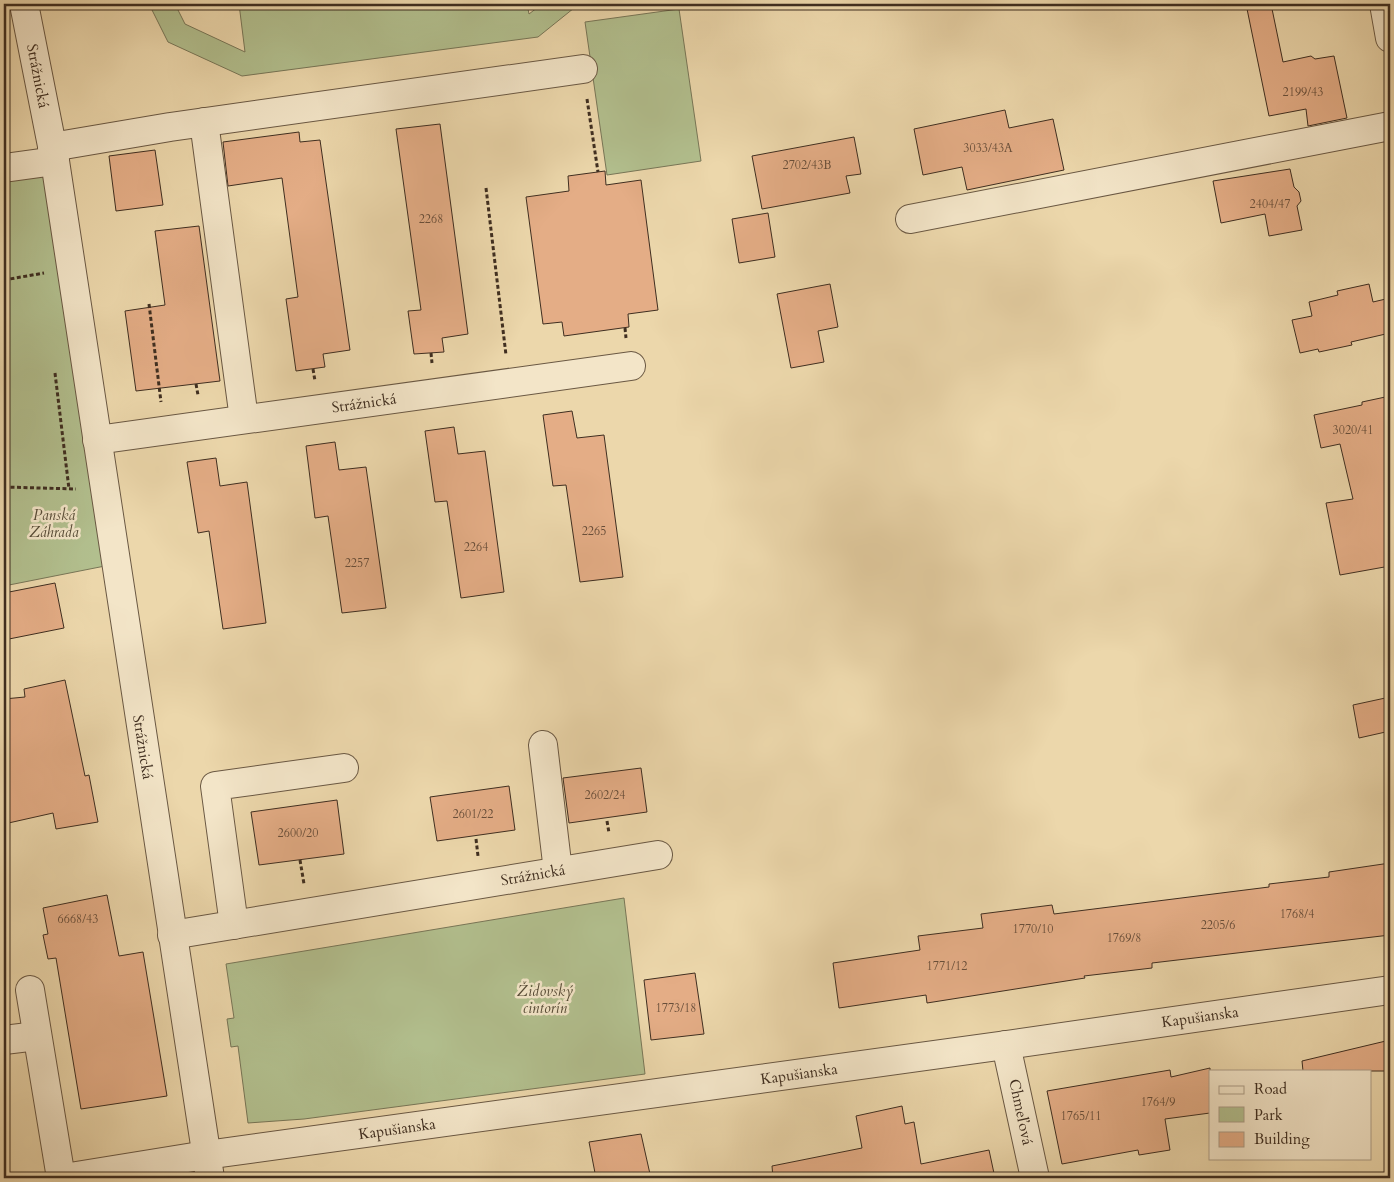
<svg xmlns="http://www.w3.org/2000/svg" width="1394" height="1182" font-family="Cardo,serif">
	<rect width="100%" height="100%" fill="#ecd7ab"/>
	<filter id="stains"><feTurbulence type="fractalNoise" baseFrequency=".004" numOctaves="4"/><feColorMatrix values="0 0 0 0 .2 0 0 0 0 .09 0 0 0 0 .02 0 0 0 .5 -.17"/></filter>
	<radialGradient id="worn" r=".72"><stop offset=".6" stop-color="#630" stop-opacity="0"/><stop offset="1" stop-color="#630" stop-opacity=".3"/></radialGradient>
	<!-- green -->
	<g fill="#b2bf8e" stroke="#787657">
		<polygon points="149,4 175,4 185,24 245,52 239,4 527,4 529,14 542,4 579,4 538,37 242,76 168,42"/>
		<polygon points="679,9 701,161 607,175 585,22"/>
		<polygon points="56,163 110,565 4,586 4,168"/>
		<polygon points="624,898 645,1074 304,1119 248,1123 238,1046 231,1047 227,1019 234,1018 226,964"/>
	</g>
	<!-- building -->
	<g fill="#e4ad86" stroke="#3f2e20">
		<polygon points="1246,4 1271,4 1283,62 1311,56 1315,59 1334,56 1347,118 1308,126 1306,109 1269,116"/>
		<polygon points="1005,110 1009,128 1053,119 1064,170 967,190 962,167 923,175 914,129"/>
		<polygon points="440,124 468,334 442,338 444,352 414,354 408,311 421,310 396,129"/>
		<polygon points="299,132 300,142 320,140 350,350 323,354 325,367 296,371 286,299 298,297 282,178 228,186 223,142"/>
		<polygon points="854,137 861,174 846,176 850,193 762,209 752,156"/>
		<polygon points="155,150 163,205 116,211 109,156"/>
		<polygon points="1290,169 1294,187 1299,192 1301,201 1297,206 1302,230 1269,236 1265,214 1221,223 1213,181"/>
		<polygon points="605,171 606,185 641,180 658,310 628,314 629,327 564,336 562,322 543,324 526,197 569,191 568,176"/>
		<polygon points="768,213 775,257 739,263 732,219"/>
		<polygon points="199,226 220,381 136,391 125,311 165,305 155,231"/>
		<polygon points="830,284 838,327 818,331 824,362 791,368 777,294"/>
		<polygon points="1369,284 1373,302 1390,298 1390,333 1351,342 1352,345 1319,352 1318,349 1300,353 1292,320 1312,316 1309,302 1338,295 1337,291"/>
		<polygon points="1390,396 1390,566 1340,575 1326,503 1353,499 1340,444 1321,448 1314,415 1362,405 1362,402"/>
		<polygon points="572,411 577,438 604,435 623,577 580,582 566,485 553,486 543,415"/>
		<polygon points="454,427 458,454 485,451 504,592 461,598 447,501 435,502 425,431"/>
		<polygon points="335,442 339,470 366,467 386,608 342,613 328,516 315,518 306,446"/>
		<polygon points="216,458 220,486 247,482 266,623 223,629 209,531 198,533 187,462"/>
		<polygon points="55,583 64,628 4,640 4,593"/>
		<polygon points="65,680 85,776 89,775 98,822 56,829 53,813 4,824 4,699 25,697 24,689"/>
		<polygon points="1390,697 1390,731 1359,738 1353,705"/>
		<polygon points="641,768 647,812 569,823 563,778"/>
		<polygon points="509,786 515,830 437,841 430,797"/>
		<polygon points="337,800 344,854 259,865 251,812"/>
		<polygon points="1390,863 1390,935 1152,963 1152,968 1084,976 1085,978 927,1003 926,995 839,1008 833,963 920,950 918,936 983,928 981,914 1052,905 1054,914 1269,887 1269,884 1329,877 1329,872"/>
		<polygon points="107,895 119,956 143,952 167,1096 81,1109 56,958 48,959 43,935 48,934 43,908"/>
		<polygon points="695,973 704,1034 651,1040 644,980"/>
		<polygon points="1390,1040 1390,1071 1303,1071 1302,1061"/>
		<polygon points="1210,1068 1210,1113 1165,1119 1170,1150 1139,1155 1138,1150 1062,1164 1047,1091 1170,1070 1171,1077"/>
		<polygon points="902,1106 905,1124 914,1122 921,1164 989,1150 995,1178 773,1178 772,1166 862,1148 856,1116"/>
		<polygon points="641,1134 650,1174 631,1178 596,1178 589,1142"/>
	</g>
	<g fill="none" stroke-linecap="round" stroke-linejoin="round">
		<!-- minor casing -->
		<g stroke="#6a5843" stroke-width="30">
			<g id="minor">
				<polyline points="24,4 55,161 210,1178"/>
				<polyline points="1384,4 1390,38"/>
				<polyline points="204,122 244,419"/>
				<polyline points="52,147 170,127 583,69"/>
				<polyline points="4,168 55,161"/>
				<polyline points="910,219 1390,126"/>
				<polyline points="97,440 631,366"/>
				<polyline points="543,745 558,871"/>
				<polyline points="234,925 215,786 344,768"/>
				<polyline points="172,935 658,855"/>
				<polyline points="30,990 61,1178"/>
				<polyline points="4,1040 37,1036"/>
				<polyline points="1006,1045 1035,1178"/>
				<polyline points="64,1178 206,1155 1006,1045 1390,990"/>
			</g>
		</g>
		<!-- path -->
		<g stroke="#3f2e20" stroke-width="3" stroke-dasharray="4 2.5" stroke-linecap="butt">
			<polyline points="587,99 598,172"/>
			<polyline points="486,188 506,355"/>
			<polyline points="4,280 44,273"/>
			<polyline points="149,304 161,402"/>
			<polyline points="625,328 626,338"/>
			<polyline points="431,353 432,363"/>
			<polyline points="313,369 315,381"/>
			<polyline points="55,373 69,489"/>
			<polyline points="196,384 198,395"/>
			<polyline points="4,487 76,489"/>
			<polyline points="607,821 609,833"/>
			<polyline points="476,839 478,856"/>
			<polyline points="300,860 304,884"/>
		</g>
		<!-- minor -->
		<use href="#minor" stroke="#f3e5c8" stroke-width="28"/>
	</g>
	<g text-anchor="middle" stroke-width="5" stroke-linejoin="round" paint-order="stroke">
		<!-- number labels -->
		<g font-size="12" fill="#684e3a">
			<text x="1303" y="96">2199/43</text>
			<text x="988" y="152">3033/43A</text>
			<text x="807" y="169">2702/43B</text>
			<text x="1270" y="208">2404/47</text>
			<text x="431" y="223">2268</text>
			<text x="1353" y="434">3020/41</text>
			<text x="594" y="535">2265</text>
			<text x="476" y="551">2264</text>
			<text x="357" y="567">2257</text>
			<text x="605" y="799">2602/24</text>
			<text x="473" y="818">2601/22</text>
			<text x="298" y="837">2600/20</text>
			<text x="1297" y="918">1768/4</text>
			<text x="78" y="923">6668/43</text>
			<text x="1218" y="929">2205/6</text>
			<text x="1033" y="933">1770/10</text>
			<text x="1124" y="942">1769/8</text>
			<text x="947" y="970">1771/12</text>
			<text x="676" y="1012">1773/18</text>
			<text x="1158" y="1106">1764/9</text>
			<text x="1081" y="1120">1765/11</text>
		</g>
		<!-- street labels -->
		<g font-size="15" fill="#3f2e20" stroke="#f3e5c8">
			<text transform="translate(38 76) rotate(79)" y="5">Strážnická</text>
			<text transform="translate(364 403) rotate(-8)" y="5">Strážnická</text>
			<text transform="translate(143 747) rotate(81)" y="5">Strážnická</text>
			<text transform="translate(533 875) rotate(-10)" y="5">Strážnická</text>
			<text transform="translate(1200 1017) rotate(-8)" y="5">Kapušianska</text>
			<text transform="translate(799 1074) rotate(-8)" y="5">Kapušianska</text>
			<text transform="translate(1021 1112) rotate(78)" y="5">Chmeľová</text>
			<text transform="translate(397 1129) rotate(-8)" y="5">Kapušianska</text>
		</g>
		<!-- park labels -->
		<g font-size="15" font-style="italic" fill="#564b36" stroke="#f3e5c8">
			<text x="54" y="520">Panská<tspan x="54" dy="17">Záhrada</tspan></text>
			<text x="545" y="996">Židovský<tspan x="545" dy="17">cintorín</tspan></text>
		</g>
	</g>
	<!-- margin -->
	<rect width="1394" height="1182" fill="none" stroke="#ecd7ab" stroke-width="20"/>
	<rect x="5" y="5" width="1384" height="1172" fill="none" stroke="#3f2e20" stroke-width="2.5"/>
	<rect x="10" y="10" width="1374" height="1162" fill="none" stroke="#3f2e20"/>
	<!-- legend -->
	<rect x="1209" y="1070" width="162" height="90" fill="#f3e5c8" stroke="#ab9c85"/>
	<rect x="1219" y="1086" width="25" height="8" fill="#f3e5c8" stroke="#ab9c85"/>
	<text x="1254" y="1094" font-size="15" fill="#3f2e20">Road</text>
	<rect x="1219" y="1107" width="25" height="15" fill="#b2bf8e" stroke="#ab9c85"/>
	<text x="1254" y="1120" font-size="15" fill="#3f2e20">Park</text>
	<rect x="1219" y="1132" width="25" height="15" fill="#e4ad86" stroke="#ab9c85"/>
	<text x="1254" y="1144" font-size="15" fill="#3f2e20">Building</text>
	<rect width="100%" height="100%" filter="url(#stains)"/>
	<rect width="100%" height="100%" fill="url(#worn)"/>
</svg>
